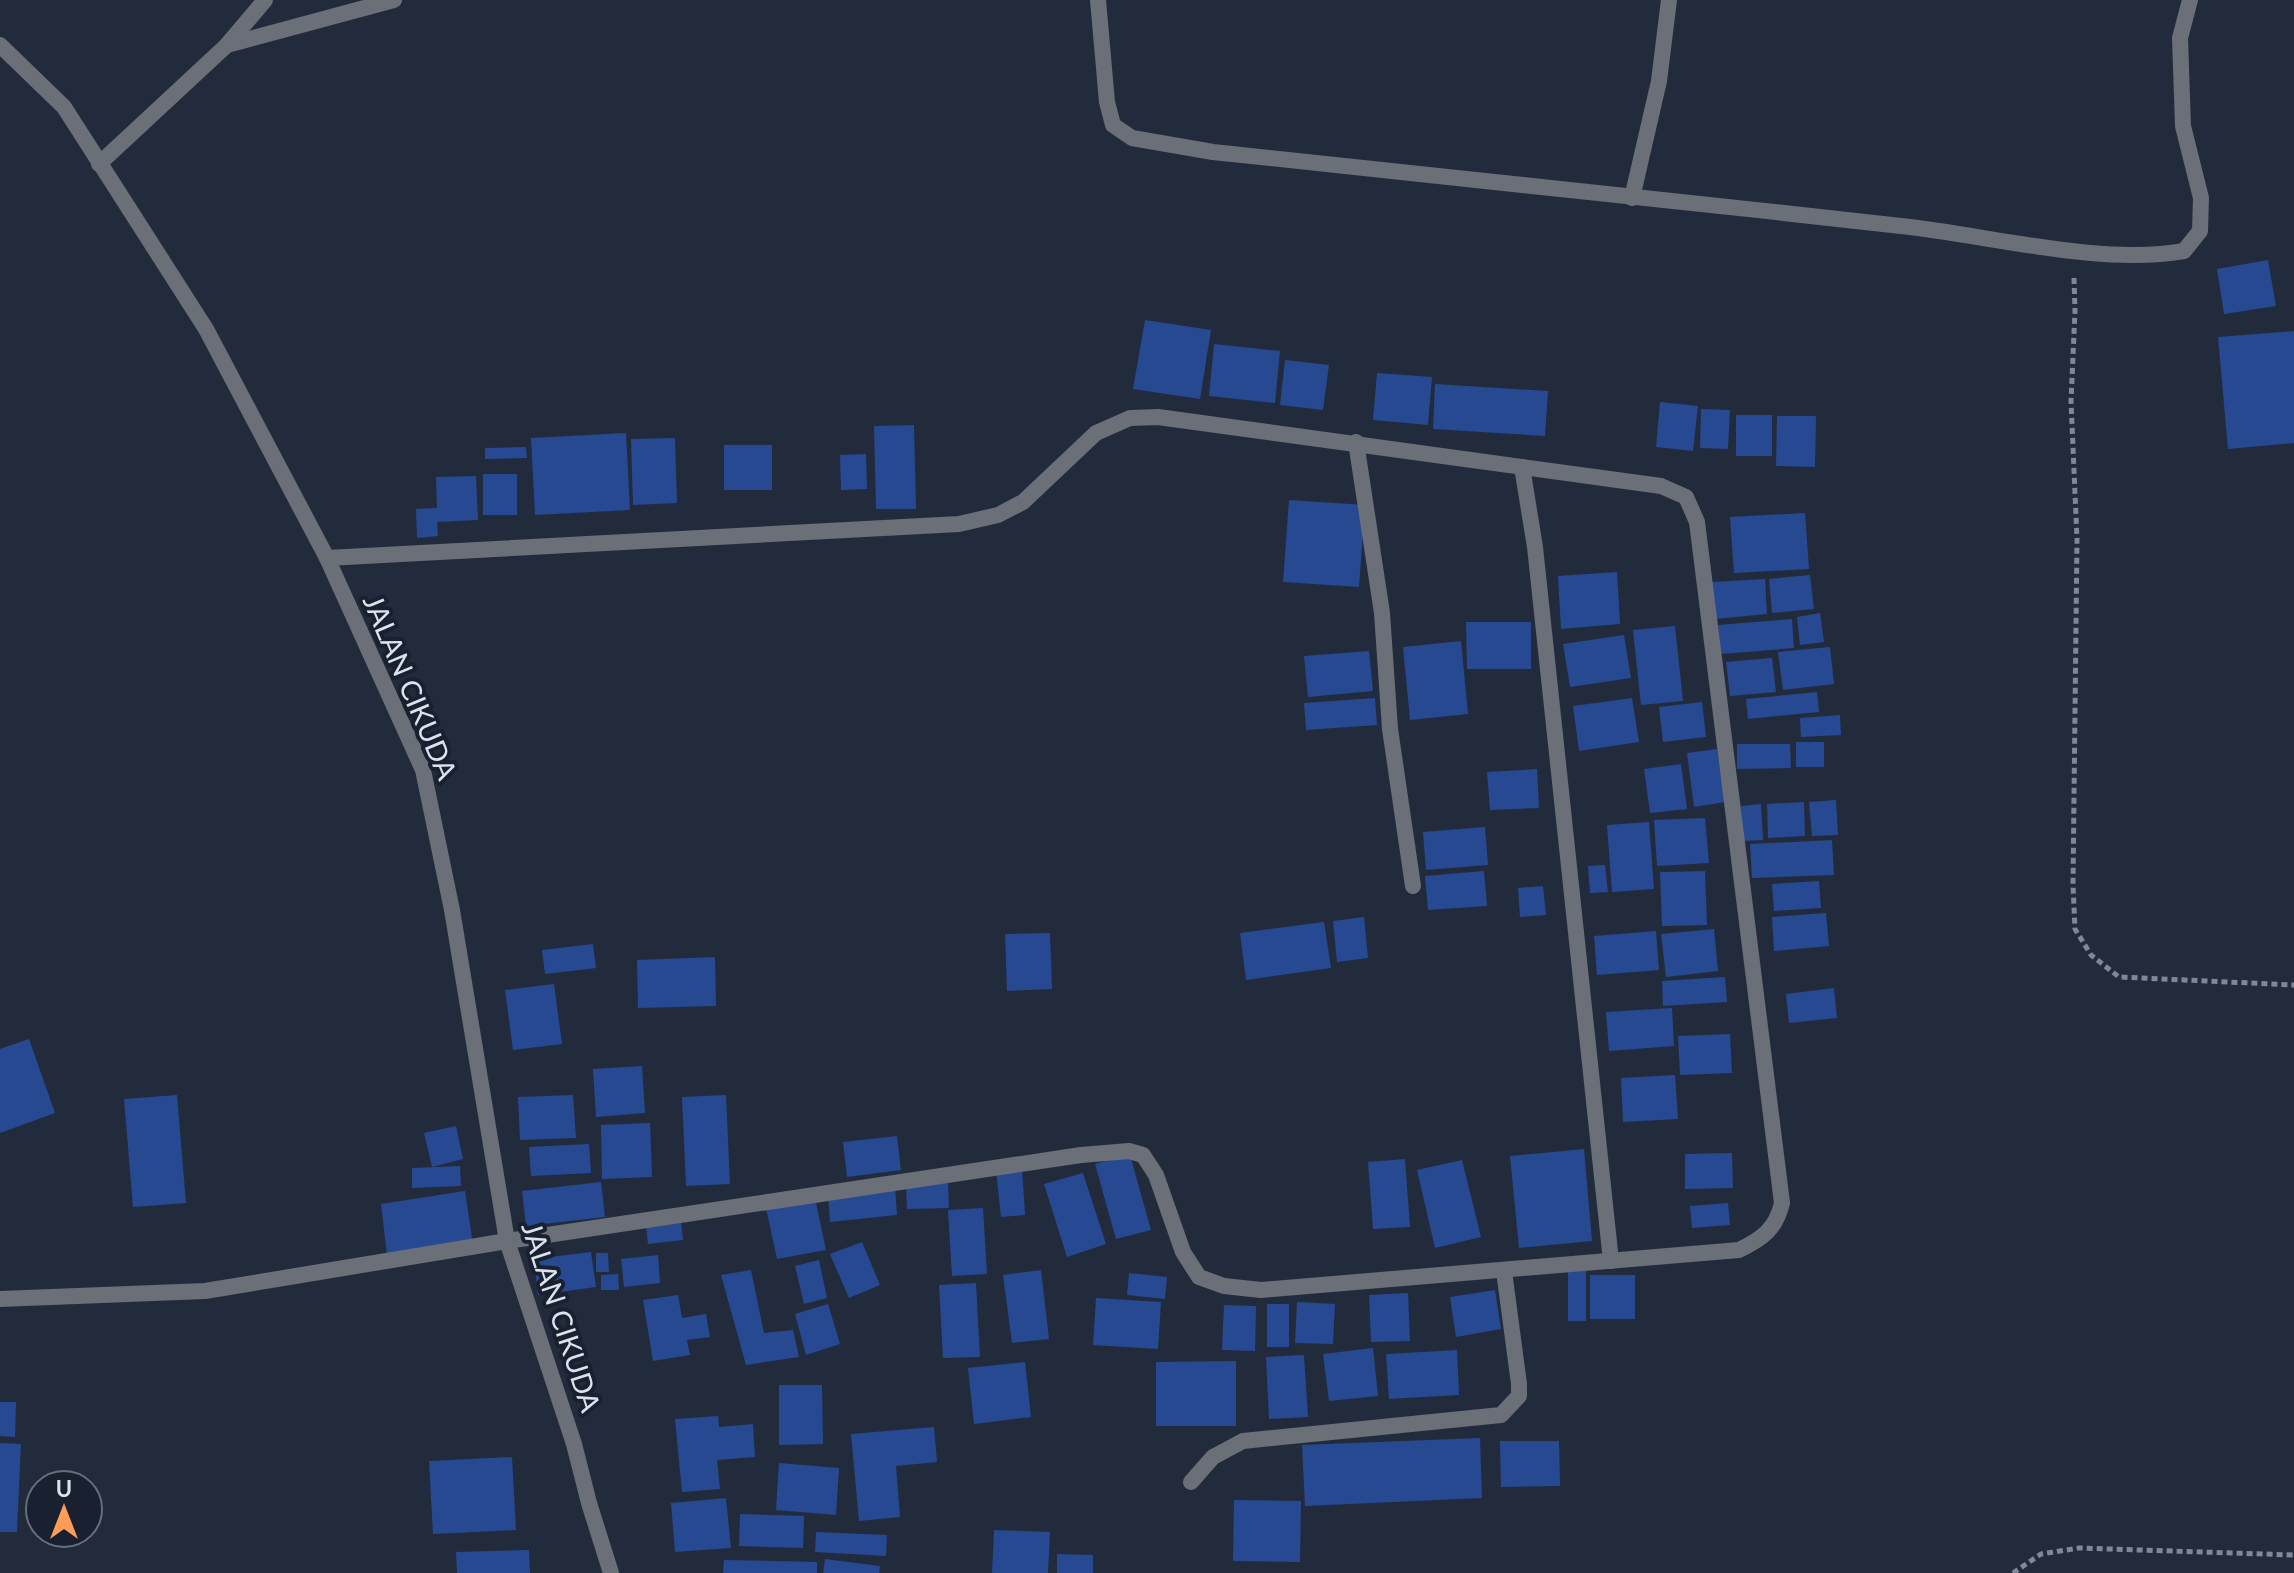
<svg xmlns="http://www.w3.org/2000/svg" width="2294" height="1573" font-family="Lato,sans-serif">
	<rect width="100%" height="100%" fill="#222b3c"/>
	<!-- building -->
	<g fill="#274992">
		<polygon points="2268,260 2276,306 2224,314 2217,269"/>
		<polygon points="1145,320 1211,330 1200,399 1133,389"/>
		<polygon points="2294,331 2294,443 2228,449 2218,337"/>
		<polygon points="1214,344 1280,351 1275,403 1209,396"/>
		<polygon points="1285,360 1329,365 1323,410 1280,405"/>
		<polygon points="1377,373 1432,377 1428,425 1373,420"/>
		<polygon points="1435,384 1548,391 1545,436 1433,429"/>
		<polygon points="1660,402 1698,406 1693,451 1656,447"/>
		<polygon points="1701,409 1730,410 1728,449 1700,448"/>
		<rect x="1736" y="415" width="36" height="41"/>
		<polygon points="1777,416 1816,416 1815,467 1776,466"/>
		<polygon points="914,425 916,509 876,509 874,426"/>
		<polygon points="626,433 630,510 535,515 531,438"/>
		<polygon points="675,438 677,503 633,505 631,439"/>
		<rect x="724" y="445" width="48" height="45"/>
		<polygon points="526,447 527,458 485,459 485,448"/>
		<polygon points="866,454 867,489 841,490 840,455"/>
		<rect x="483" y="474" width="34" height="41"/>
		<polygon points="476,476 478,520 437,522 438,536 417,538 416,509 437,508 436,477"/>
		<polygon points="1289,500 1365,505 1359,587 1283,582"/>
		<polygon points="1805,513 1809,569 1734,573 1730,517"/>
		<polygon points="1617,572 1620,624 1561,629 1558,576"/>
		<polygon points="1810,575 1814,609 1772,613 1769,579"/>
		<polygon points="1765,579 1767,614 1715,619 1712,582"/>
		<polygon points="1820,613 1824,642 1800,645 1797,617"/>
		<polygon points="1792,619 1794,648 1721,654 1718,625"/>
		<polygon points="1466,622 1531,622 1531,669 1467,669"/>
		<polygon points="1675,626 1683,701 1641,705 1633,630"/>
		<polygon points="1624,635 1631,678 1570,687 1563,644"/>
		<polygon points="1461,641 1468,714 1410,720 1403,647"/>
		<polygon points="1830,647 1834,684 1783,690 1778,652"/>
		<polygon points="1369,651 1373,691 1308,697 1304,656"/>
		<polygon points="1772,658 1776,692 1730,696 1726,662"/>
		<polygon points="1817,692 1819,712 1748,719 1746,699"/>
		<polygon points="1375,698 1377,725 1306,730 1304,703"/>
		<polygon points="1632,698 1639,742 1579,751 1573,706"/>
		<polygon points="1702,702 1706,737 1663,742 1659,707"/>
		<polygon points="1840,715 1841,735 1801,737 1800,718"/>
		<rect x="1796" y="742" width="28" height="25"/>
		<polygon points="1737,744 1790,744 1791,768 1737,769"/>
		<polygon points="1717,749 1725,802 1694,807 1687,753"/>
		<polygon points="1681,764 1687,809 1650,813 1644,769"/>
		<polygon points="1537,769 1539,808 1490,810 1487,772"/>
		<polygon points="1836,800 1838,835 1812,836 1809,802"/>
		<polygon points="1804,802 1805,836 1768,838 1767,804"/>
		<polygon points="1761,804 1763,840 1743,841 1741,806"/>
		<polygon points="1705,818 1709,863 1657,866 1654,820"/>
		<polygon points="1649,822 1654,889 1612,892 1607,825"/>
		<polygon points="1485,827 1488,865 1426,870 1423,832"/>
		<polygon points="1832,840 1834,875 1752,878 1750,844"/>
		<polygon points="1605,865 1608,892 1590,893 1588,866"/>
		<polygon points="1484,871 1487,906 1428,910 1425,876"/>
		<polygon points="1705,871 1707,925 1662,926 1660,872"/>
		<polygon points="1819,881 1821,908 1774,911 1772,884"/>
		<polygon points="1543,886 1546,915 1520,917 1518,888"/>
		<polygon points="1826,913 1829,946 1774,951 1772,917"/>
		<polygon points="1364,917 1368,958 1337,962 1333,921"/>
		<polygon points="1324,922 1331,968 1246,980 1240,933"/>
		<polygon points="1714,929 1718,971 1666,977 1661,934"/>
		<polygon points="1656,931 1659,970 1597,975 1594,936"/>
		<polygon points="1050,933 1052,989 1007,991 1005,934"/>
		<polygon points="593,944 596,968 545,974 542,950"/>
		<polygon points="715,957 716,1006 638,1008 637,960"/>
		<polygon points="1725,977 1727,1002 1663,1006 1662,981"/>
		<polygon points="554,984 562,1044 513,1050 505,990"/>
		<polygon points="1834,988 1837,1018 1789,1023 1786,994"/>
		<polygon points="1672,1008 1674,1046 1609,1051 1606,1012"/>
		<polygon points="1730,1034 1732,1073 1680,1075 1678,1036"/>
		<polygon points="29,1039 55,1113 0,1133 0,1049"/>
		<polygon points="642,1066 645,1113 596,1117 593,1069"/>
		<polygon points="1675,1075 1678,1119 1623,1122 1621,1078"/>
		<polygon points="177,1095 186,1203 133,1207 124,1099"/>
		<polygon points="573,1095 576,1138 520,1140 518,1097"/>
		<polygon points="726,1095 730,1184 686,1186 682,1097"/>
		<polygon points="650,1123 652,1177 602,1179 601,1125"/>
		<polygon points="456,1126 463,1159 432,1167 424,1133"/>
		<polygon points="897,1136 901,1170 847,1177 843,1142"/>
		<polygon points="589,1144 591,1173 531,1176 529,1147"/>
		<polygon points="1584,1149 1592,1241 1519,1248 1510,1156"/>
		<polygon points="1732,1153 1733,1188 1685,1189 1685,1154"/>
		<polygon points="1130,1155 1151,1230 1116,1239 1095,1164"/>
		<polygon points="1405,1159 1410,1227 1373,1229 1368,1162"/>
		<polygon points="1462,1160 1481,1237 1435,1248 1417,1170"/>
		<polygon points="460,1166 461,1186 412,1188 412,1168"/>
		<polygon points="1022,1168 1025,1215 1001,1217 996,1170"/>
		<polygon points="1083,1173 1106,1244 1067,1257 1044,1184"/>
		<polygon points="601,1182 605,1217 526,1226 522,1191"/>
		<polygon points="948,1183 949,1208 907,1209 906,1184"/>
		<polygon points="895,1187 897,1215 830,1222 828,1193"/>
		<polygon points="465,1191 473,1244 387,1255 381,1204"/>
		<polygon points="815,1198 826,1250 777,1259 766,1208"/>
		<polygon points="1728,1203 1730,1225 1692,1228 1690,1206"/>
		<polygon points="983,1208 987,1274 952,1276 948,1210"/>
		<polygon points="681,1221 683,1240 648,1244 646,1225"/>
		<polygon points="862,1242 880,1285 849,1298 830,1254"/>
		<polygon points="591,1252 596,1287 538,1295 534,1259"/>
		<polygon points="596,1253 608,1253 609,1272 596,1272"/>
		<polygon points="658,1255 660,1283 624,1287 621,1259"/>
		<polygon points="819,1260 827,1298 804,1304 795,1266"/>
		<polygon points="751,1270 764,1333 793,1330 799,1357 746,1365 721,1275"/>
		<polygon points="1041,1270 1049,1339 1012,1343 1003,1275"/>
		<rect x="1568" y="1271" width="18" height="50"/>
		<polygon points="1129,1273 1167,1277 1165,1299 1127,1295"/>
		<polygon points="618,1274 619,1290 601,1290 601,1275"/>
		<rect x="1590" y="1275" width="45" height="44"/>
		<polygon points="976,1283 980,1357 943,1358 939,1285"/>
		<polygon points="1495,1290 1501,1329 1456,1337 1450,1297"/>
		<polygon points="1408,1293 1410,1341 1371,1342 1369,1295"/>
		<polygon points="678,1295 682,1318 706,1314 710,1337 687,1340 690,1355 653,1361 643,1300"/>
		<polygon points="1096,1298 1161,1302 1158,1349 1093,1345"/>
		<polygon points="1297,1302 1335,1304 1333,1344 1295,1343"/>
		<polygon points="828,1304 840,1344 806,1355 795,1314"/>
		<rect x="1267" y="1304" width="22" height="43"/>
		<polygon points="1224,1305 1256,1306 1255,1351 1222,1350"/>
		<polygon points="1373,1348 1378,1396 1329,1401 1323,1354"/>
		<polygon points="1457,1350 1459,1395 1389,1399 1386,1354"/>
		<polygon points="1304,1355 1308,1417 1269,1419 1266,1357"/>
		<polygon points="1236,1361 1236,1426 1156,1426 1156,1362"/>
		<polygon points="1025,1362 1031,1417 974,1424 968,1368"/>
		<polygon points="779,1385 822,1385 823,1444 779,1445"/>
		<polygon points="0,1402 16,1402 15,1437 0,1436"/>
		<polygon points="718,1416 719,1427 753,1424 755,1457 717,1460 720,1489 682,1492 675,1419"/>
		<polygon points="934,1427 937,1462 896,1466 900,1517 859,1521 851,1434"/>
		<polygon points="1480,1438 1482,1498 1305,1506 1302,1445"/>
		<polygon points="1500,1441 1559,1441 1560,1486 1501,1487"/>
		<polygon points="0,1443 21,1444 17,1532 0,1532"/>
		<polygon points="512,1457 516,1530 433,1534 429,1461"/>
		<polygon points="779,1463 839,1468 836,1515 776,1510"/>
		<polygon points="726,1498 731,1548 675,1552 671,1503"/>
		<polygon points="1234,1500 1301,1501 1300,1562 1233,1561"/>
		<polygon points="740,1514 804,1516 803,1548 739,1546"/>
		<polygon points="994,1530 1050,1532 1048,1573 992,1573"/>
		<polygon points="816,1532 887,1535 886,1556 815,1552"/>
		<polygon points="529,1550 530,1573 457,1573 456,1552"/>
		<polygon points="1057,1554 1093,1555 1093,1573 1057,1573"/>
		<polygon points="825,1559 880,1566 879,1573 823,1573"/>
		<polygon points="724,1560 817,1562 817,1573 723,1573"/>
	</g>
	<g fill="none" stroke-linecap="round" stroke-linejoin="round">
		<!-- path -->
		<g stroke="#808896" stroke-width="5" stroke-dasharray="6 4" stroke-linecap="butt">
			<polyline points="2074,278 2075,311 2071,401 2077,539 2073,885 2075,929 2091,955 2119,977 2294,985"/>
			<polyline points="2013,1573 2041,1554 2079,1548 2294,1555"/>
		</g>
		<!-- minor -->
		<g stroke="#6a6f78" stroke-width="16">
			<path d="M1098,0L1107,102L1113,125L1132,138L1213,152C1443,177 1672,200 1901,226C1988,235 2100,266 2184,251L2200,231L2201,198L2183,126L2180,38L2190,0"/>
			<polyline points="227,45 394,0"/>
			<polyline points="99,164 227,45 265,0"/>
			<polyline points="1632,198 1659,81 1669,0"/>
			<polyline points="1356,442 1382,613 1390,729 1413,886"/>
			<polyline points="1522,467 1535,547 1611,1261"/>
			<path d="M0,1299L205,1291L507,1241L1081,1155L1129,1151L1143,1155L1156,1175L1183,1252L1199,1277L1224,1286L1261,1290L1739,1250C1762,1239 1776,1229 1782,1203L1697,522L1686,497L1661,486L1158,417L1130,418L1096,433L1023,502L998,515L959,524L327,558"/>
			<polyline points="1191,1482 1213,1457 1243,1441 1501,1415 1519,1396 1519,1384 1504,1271"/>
		</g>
		<!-- tertiary -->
		<polyline stroke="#6a6f78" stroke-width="16" points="0,45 64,107 206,329 327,558 423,770 452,910 507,1241 574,1444 589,1503 611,1573"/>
	</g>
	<g text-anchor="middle" stroke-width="8" stroke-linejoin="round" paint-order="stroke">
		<!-- street labels -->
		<g font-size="28" fill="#dde3ee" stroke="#192131">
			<text transform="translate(410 687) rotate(67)" y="10">JALAN CIKUDA</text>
			<text transform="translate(561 1317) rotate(72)" y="10">JALAN CIKUDA</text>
		</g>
	</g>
	<!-- north arrow -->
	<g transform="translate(64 1509)"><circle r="38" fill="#192131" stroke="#676f7d" stroke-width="2"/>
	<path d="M0-6L14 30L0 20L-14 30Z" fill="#fe9c58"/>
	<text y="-12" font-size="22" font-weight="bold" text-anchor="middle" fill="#dde3ee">U</text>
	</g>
</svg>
